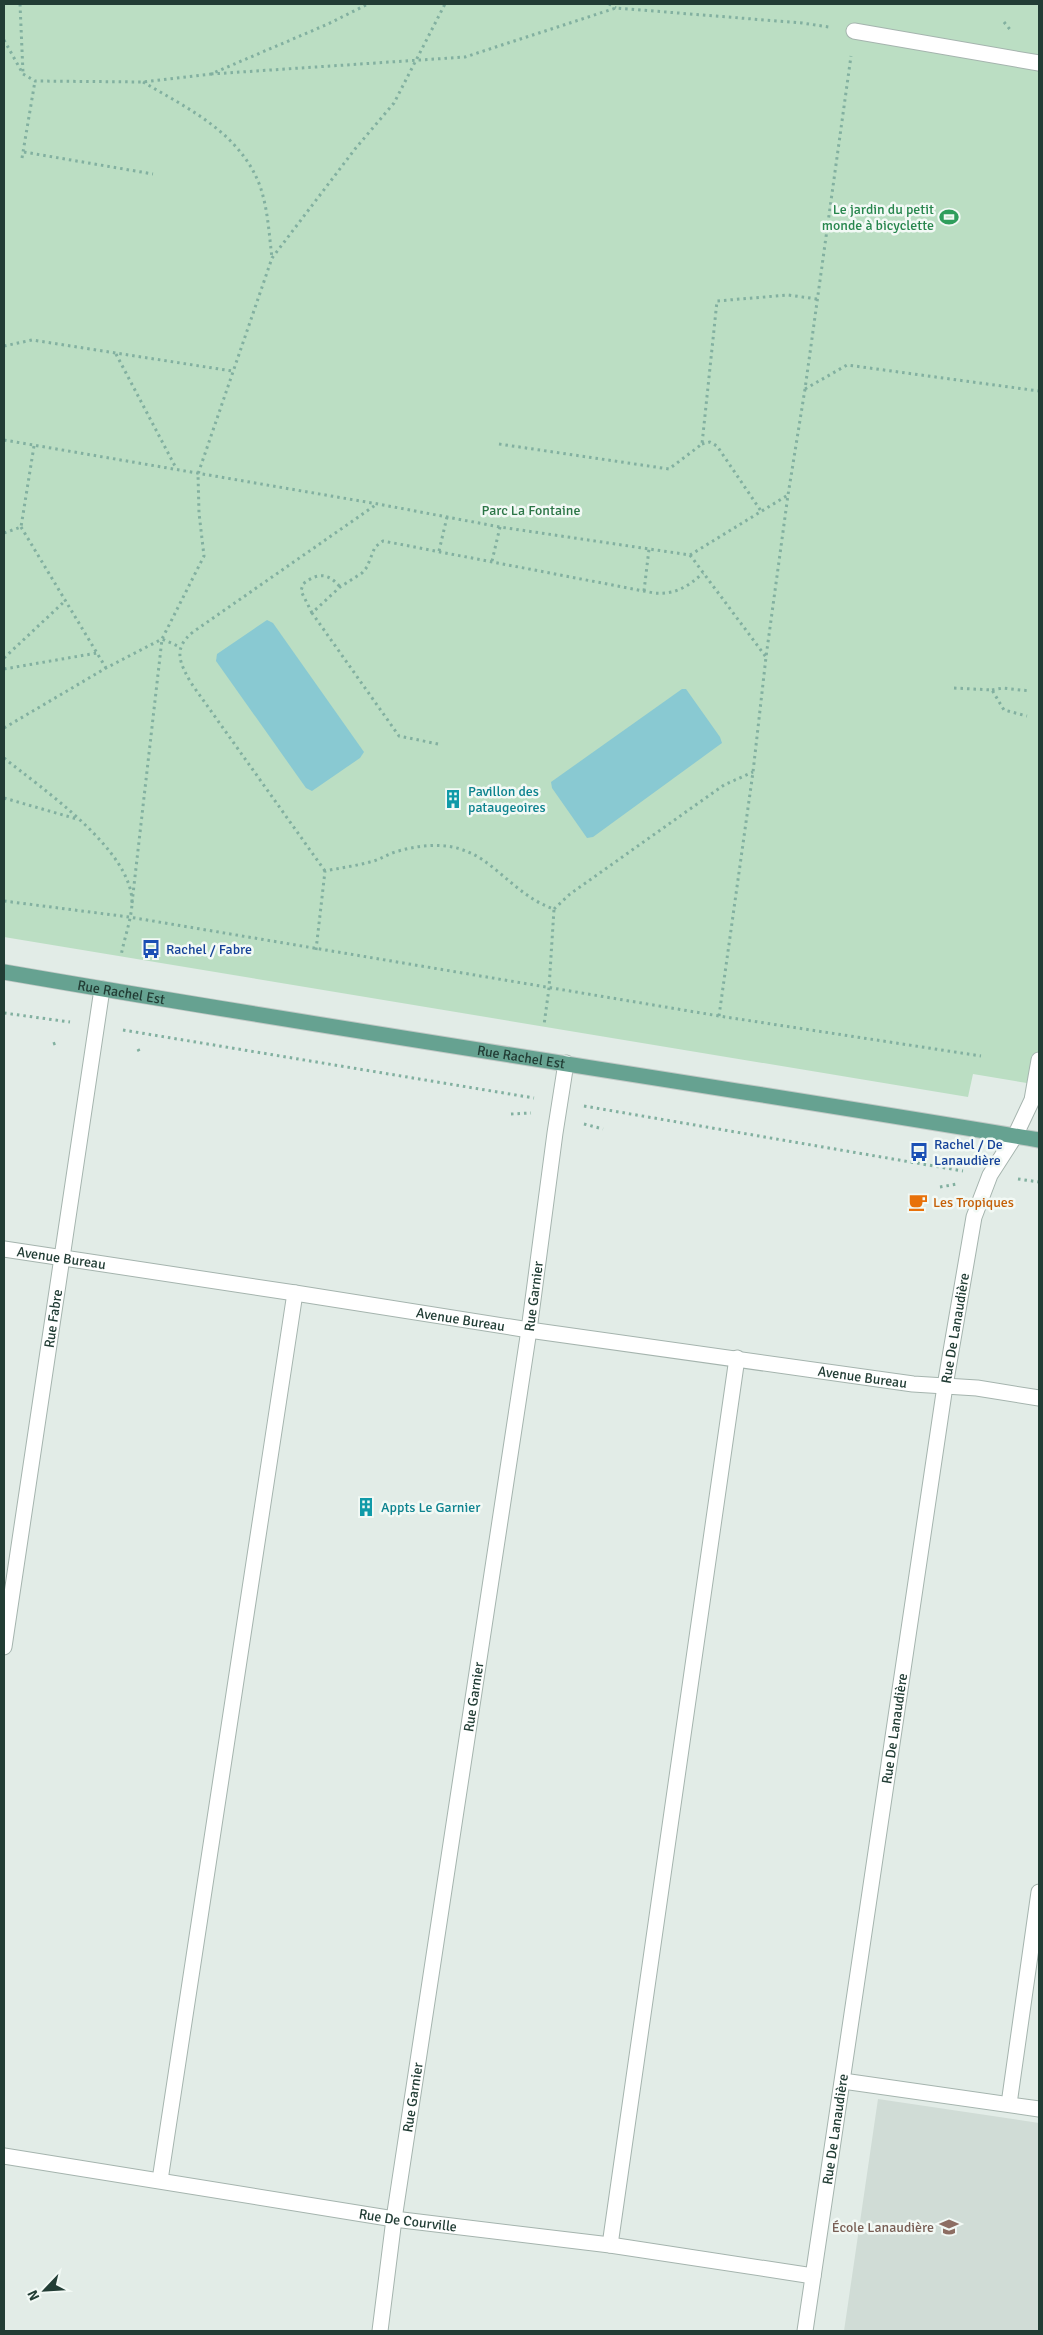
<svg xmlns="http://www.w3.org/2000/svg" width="1043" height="2335" font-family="Signika,sans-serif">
	<rect width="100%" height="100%" fill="#e2ece7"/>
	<!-- built -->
	<polygon fill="#d0dcd6" points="878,2099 1039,2123 1039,2331 844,2331"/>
	<!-- green -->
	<polygon fill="#bbdec3" points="4,4 1039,4 1039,1085 973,1074 968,1097 4,937"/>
	<!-- water -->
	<g fill="#89c9d2">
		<polygon points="267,620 273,623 364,752 360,758 312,791 306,788 216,661 217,654"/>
		<polygon points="682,689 686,689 720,737 722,743 593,837 587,838 552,788 551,782"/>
	</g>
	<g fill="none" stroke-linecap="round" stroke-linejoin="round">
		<!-- minor casing -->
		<g stroke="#a5b4ae" stroke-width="17">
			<g id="minor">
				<polyline points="854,31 1039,63"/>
				<path id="s1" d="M4,1249L295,1293L529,1330L913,1384L977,1388L1039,1398"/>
				<path id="s2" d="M4,1647L102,989"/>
				<polyline points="843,2081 1039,2109"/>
				<polyline points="1009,2104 1039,1892"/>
				<path id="s3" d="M4,2156L394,2219L610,2245L813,2276"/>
				<polyline points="160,2180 295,1293"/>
				<polyline points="610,2245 737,1358"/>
				<path id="s4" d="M380,2331L394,2219L529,1330L555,1133L566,1063"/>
				<path id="s5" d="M805,2331L945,1386L974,1217L990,1175L1015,1136L1032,1100L1039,1060"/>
			</g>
		</g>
		<!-- major casing -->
		<g stroke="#c1c9c6" stroke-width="17">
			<g id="major">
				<path id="s6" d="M4,972C348,1032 694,1082 1039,1140"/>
			</g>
		</g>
		<!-- path -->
		<g stroke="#82b0a0" stroke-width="3" stroke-dasharray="2.5 4" stroke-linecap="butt">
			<polyline points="20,4 23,73"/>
			<polyline points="609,4 616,8"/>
			<polyline points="1004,22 1012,32"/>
			<polyline points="4,40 23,74 35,81 142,82 211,74 328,24 368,4"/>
			<polyline points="211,74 465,57 616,8 802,23 829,27"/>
			<path d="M143,82C189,109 240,133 260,186C268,209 269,234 272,258"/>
			<polyline points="24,152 153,174"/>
			<polyline points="22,158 35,81"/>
			<polyline points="4,346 32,340 232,371"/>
			<polyline points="116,354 176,468"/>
			<polyline points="805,389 847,365 1039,391"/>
			<polyline points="4,440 378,504 500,527 690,555 788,495"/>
			<polyline points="499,444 669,469 702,444 717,301 788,295 817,299"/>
			<polyline points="702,444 710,442 717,446 761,511"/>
			<polyline points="21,527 106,668"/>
			<polyline points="4,533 21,527 34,446"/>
			<polyline points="439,551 447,517"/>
			<polyline points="690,555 766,657"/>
			<polyline points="492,561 500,527"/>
			<polyline points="644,591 649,549"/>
			<path d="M312,613L301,591L303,584C317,573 328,572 340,587"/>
			<polyline points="4,658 66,600"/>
			<polyline points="4,669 97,653"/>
			<polyline points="954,688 992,690 1004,710 1027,716"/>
			<polyline points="992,690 1003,688 1030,691"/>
			<polyline points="4,728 106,668 162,639 204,556 199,513 198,474 272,258 355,149 394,103 445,4"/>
			<path d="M438,744L399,736L312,613L340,587L362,573L367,567L375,547L383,541L654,593C674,595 688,587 703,573"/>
			<path d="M4,758C41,788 134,851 132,904C131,921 124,939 121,956"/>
			<polyline points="4,798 77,819"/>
			<path d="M325,871L191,683C180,663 172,649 193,632L377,504"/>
			<polyline points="4,901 129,917 719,1016 981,1056"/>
			<polyline points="132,903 162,639 180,647"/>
			<polyline points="554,909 570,894 724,785 753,772"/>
			<path d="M316,950L325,871C340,868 355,866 370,862C379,860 386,855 395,852C425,843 455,841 483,860C506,876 526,900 554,909L549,988L544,1025"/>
			<polyline points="4,1013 70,1022"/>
			<polyline points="719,1016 753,772 766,657 788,495 805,389 851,56"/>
			<polyline points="123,1030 534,1098"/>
			<polyline points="53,1044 59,1042"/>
			<polyline points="138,1049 140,1053"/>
			<polyline points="584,1106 963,1171"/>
			<polyline points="511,1114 531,1113"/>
			<polyline points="584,1124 603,1129"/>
			<polyline points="1018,1179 1039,1182"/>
			<polyline points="940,1187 957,1184"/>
		</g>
		<!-- minor -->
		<use href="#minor" stroke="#fff" stroke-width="15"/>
		<!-- major -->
		<use href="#major" stroke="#66a291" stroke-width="15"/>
	</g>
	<!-- icons -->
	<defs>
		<g id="stadium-bare" transform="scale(1.5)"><path d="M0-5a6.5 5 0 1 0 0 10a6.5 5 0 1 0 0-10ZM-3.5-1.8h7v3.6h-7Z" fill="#2e9e5b" stroke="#f2f9f5" stroke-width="2.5" paint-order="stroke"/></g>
		<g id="building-bare" transform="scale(1.5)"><path d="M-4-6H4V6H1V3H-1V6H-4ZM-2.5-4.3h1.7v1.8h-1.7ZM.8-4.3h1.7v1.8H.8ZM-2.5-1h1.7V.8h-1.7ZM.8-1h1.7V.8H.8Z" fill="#0f9aa8" stroke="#f2f9f5" stroke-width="2.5" paint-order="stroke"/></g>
		<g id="bus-bare" transform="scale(1.5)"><path d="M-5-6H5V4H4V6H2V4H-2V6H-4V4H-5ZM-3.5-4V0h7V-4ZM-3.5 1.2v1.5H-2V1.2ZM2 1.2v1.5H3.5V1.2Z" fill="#1a4fb4" stroke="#f2f9f5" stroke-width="2.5" paint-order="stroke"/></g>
		<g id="cafe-bare" transform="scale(1.5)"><path d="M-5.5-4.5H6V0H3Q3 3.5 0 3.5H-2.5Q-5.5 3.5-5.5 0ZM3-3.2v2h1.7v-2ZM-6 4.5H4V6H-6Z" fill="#e8710a" stroke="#f2f9f5" stroke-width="2.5" paint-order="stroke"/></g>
		<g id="school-bare" transform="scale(1.5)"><path d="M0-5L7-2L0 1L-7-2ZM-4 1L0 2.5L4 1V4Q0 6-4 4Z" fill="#8d6e63" stroke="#f2f9f5" stroke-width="2.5" paint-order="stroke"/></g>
	</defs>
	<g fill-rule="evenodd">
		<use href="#stadium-bare" x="949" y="217"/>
		<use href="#building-bare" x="453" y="799"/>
		<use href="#bus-bare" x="151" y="949"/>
		<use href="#bus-bare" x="919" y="1152"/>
		<use href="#cafe-bare" x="918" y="1202"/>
		<use href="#building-bare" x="366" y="1507"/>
		<use href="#school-bare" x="949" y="2227"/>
	</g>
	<g text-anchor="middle" stroke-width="5" stroke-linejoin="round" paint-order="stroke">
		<!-- leisure labels -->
		<g font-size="14" fill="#27864d" stroke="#f2f9f5" text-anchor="end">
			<text x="934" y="214">Le jardin du petit<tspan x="934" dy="16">monde à bicyclette</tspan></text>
		</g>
		<!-- park labels -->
		<g font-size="14" fill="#2b7546" stroke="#f2f9f5">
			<text x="531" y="515">Parc La Fontaine</text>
		</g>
		<!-- culture labels -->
		<g font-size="14" fill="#0d838f" stroke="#f2f9f5" text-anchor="start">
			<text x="468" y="796">Pavillon des<tspan x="468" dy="16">pataugeoires</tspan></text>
			<text x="381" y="1512">Appts Le Garnier</text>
		</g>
		<!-- transit labels -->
		<g font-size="14" fill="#164399" stroke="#f2f9f5" text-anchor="start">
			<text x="166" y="954">Rachel / Fabre</text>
			<text x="934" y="1149">Rachel / De<tspan x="934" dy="16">Lanaudière</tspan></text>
		</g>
		<!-- street labels -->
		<g font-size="14" fill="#223d35" stroke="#f2f9f5">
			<text dy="5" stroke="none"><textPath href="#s6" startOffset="119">Rue Rachel Est</textPath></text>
			<text dy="5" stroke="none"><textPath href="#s6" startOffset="524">Rue Rachel Est</textPath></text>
			<text dy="5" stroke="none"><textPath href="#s1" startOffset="58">Avenue Bureau</textPath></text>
			<text dy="5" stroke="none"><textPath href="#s4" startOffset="1046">Rue Garnier</textPath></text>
			<text dy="5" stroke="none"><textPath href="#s2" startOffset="332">Rue Fabre</textPath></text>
			<text dy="5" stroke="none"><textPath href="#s1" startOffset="462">Avenue Bureau</textPath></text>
			<text dy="5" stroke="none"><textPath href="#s5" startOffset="1014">Rue De Lanaudière</textPath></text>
			<text dy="5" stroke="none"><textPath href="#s1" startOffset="868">Avenue Bureau</textPath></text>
			<text dy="5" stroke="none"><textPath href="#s4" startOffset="641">Rue Garnier</textPath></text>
			<text dy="5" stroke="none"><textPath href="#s5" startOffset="609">Rue De Lanaudière</textPath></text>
			<text dy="5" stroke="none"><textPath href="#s4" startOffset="236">Rue Garnier</textPath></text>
			<text dy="5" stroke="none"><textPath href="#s5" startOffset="204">Rue De Lanaudière</textPath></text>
			<text dy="5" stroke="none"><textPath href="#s3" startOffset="409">Rue De Courville</textPath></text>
		</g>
		<!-- food labels -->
		<g font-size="14" fill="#c56008" stroke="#f2f9f5" text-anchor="start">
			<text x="933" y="1207">Les Tropiques</text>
		</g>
		<!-- education labels -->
		<g font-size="14" fill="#785e54" stroke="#f2f9f5" text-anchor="end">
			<text x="934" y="2232">École Lanaudière</text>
		</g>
	</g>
	<!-- border -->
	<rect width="1043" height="2335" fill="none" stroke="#223d35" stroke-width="10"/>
	<!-- north arrow -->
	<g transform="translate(45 2290) rotate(245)" stroke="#f2f9f5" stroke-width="4" paint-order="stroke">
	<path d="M0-4L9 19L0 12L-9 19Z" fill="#223d35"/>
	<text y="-8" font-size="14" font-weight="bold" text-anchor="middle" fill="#223d35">N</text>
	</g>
</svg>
